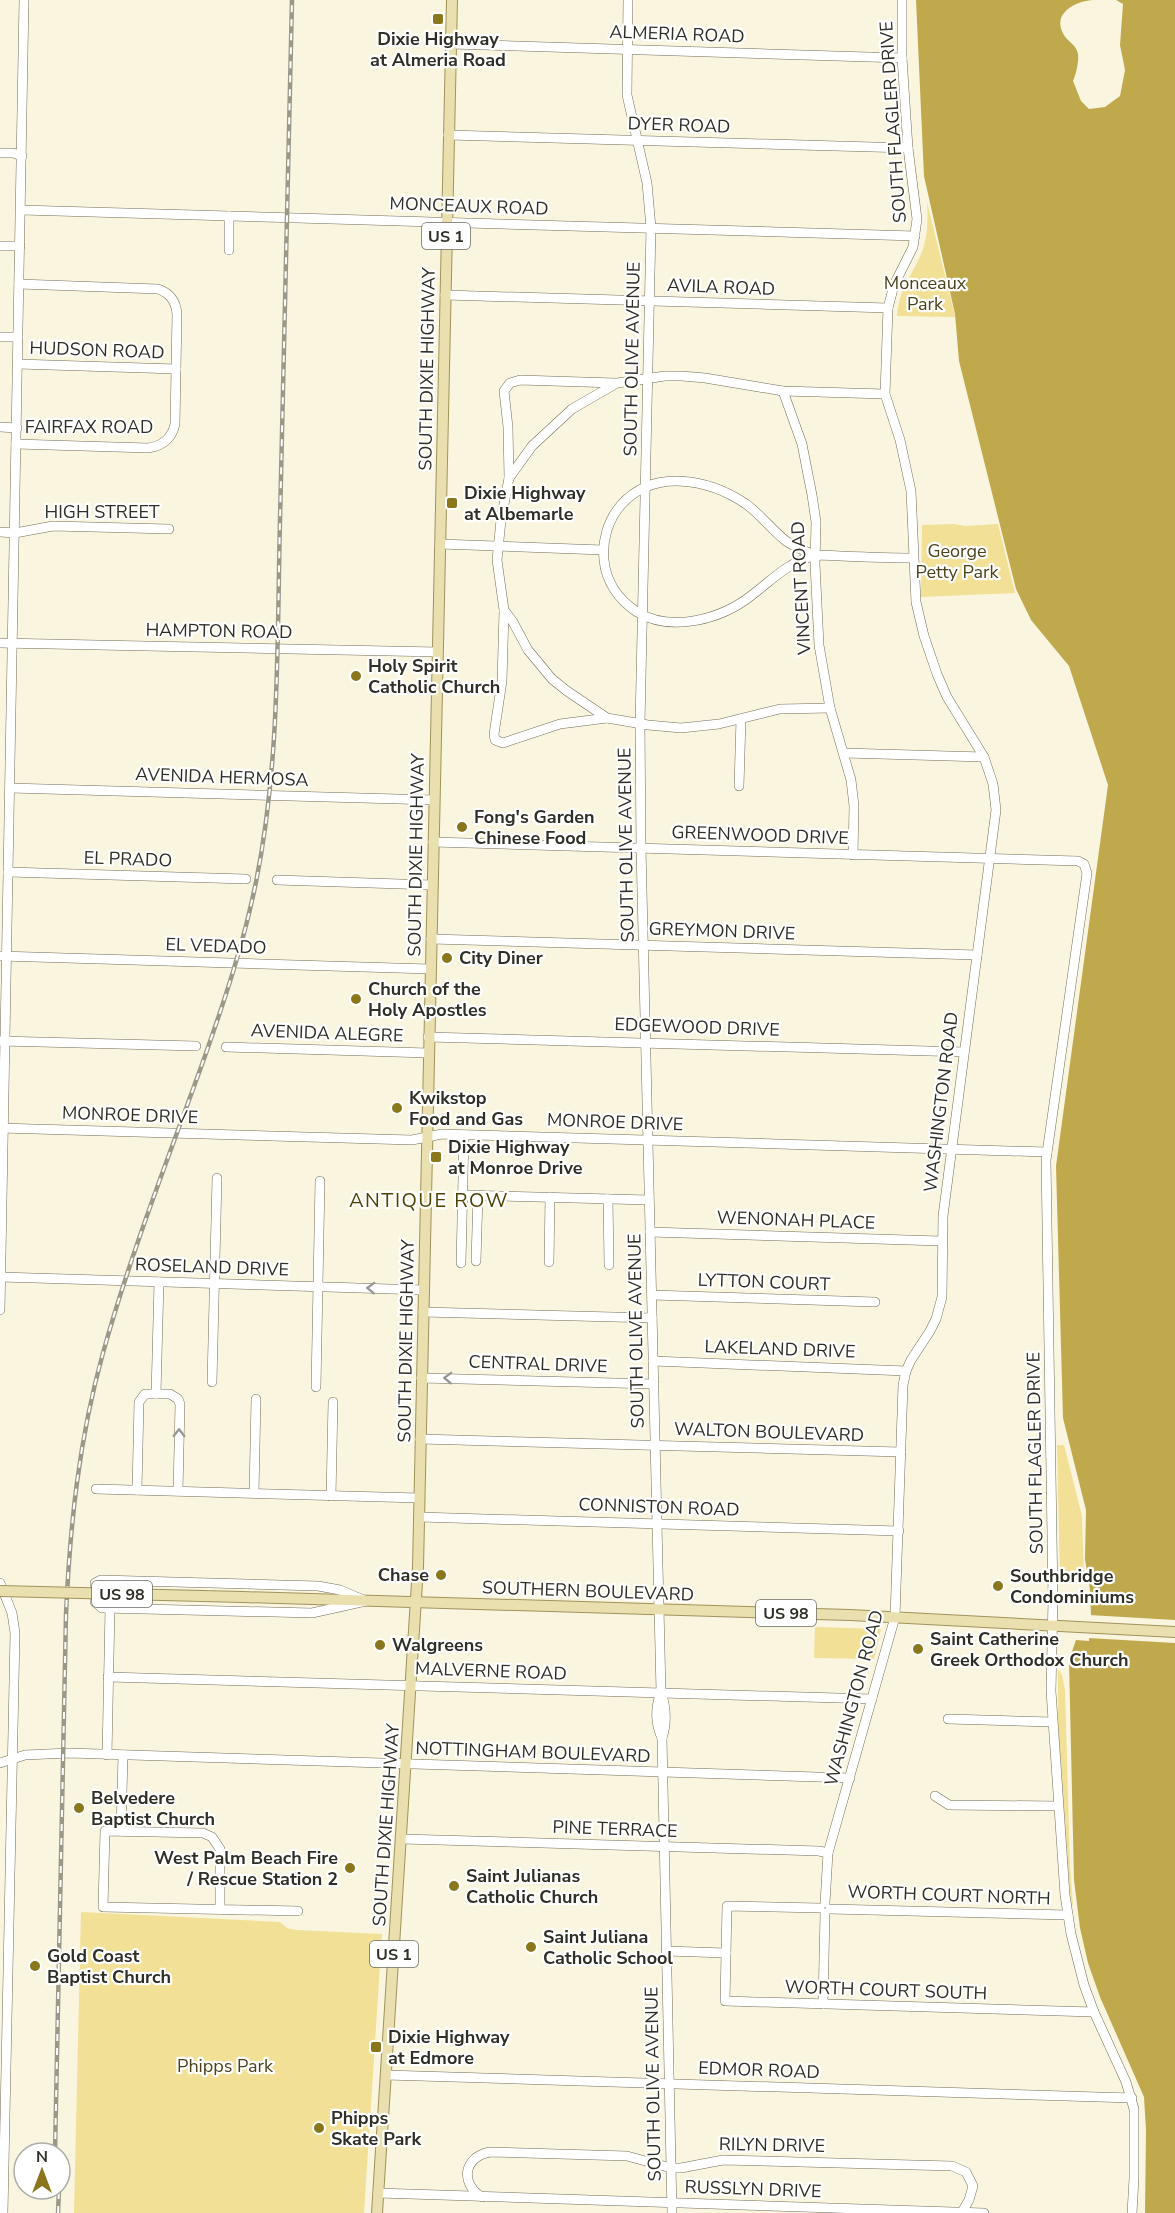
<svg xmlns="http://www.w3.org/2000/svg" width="1175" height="2213" font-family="'Nunito Sans',sans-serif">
	<rect width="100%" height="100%" fill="#faf5df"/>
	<!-- green -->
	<g fill="#f1e095">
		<path d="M927,202L954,312L955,317L897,316C899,287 914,274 923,249C928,234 928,218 927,202Z"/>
		<polygon points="954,524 965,526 998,524 1015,593 921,597 922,525"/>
		<polygon points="1057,1445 1064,1445 1082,1516 1084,1577 1060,1578"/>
		<polygon points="815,1627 881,1629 874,1659 814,1658"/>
		<polygon points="1058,1669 1062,1675 1065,1690 1070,1865 1073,1905 1071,1905 1058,1725"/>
		<polygon points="81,1912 280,1922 287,1928 296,1930 382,1934 364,2213 74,2213"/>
	</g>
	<!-- water -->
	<path fill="#bfa94c" d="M916,0H1093C1075,1 1051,14 1064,35C1068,42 1076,44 1078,54C1079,62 1076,74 1073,81L1081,101L1089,109L1105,107L1120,96L1125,70L1120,45L1123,4L1116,0H1175V2213H1145L1146,2130L1144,2097L1100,1997L1088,1963L1080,1928L1074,1880L1069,1660L1076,1640L1089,1641L1091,1615L1090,1590L1085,1559L1086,1510L1063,1418L1056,1166L1108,785L1069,666L1031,620L1016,589L959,361L955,314L924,176Z"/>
	<!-- pier -->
	<polygon fill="#faf5df" points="1089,1615 1175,1620 1175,1643 1088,1638"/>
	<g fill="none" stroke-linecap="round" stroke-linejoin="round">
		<!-- minor casing -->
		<g stroke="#726d5a" stroke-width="10">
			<g id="minor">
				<path d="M628,0L627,95L647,183L651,228L640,723L641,848L661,1692C666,1707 667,1723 662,1738L672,2213"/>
				<polyline points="451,44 902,58"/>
				<polyline points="448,135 908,148"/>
				<polyline points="0,153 13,153 22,156"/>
				<polyline points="21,210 915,236"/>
				<polyline points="229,216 229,250"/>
				<polyline points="0,246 20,246"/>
				<polyline points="445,295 888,308"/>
				<polyline points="0,337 18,337"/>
				<polyline points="18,364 176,369"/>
				<polyline points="783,391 802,444 812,495 816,522 815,564 819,645 830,708 851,780 854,806 853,855"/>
				<polyline points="0,427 17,428"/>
				<path d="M16,444L148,448C163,446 172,438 175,424L177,314C176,301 170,293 158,289L19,284"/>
				<polyline points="509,478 508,427 504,391 510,383 520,380 615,383"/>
				<polyline points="0,532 15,533 53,526 169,529"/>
				<polyline points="440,544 603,550"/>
				<path d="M814,555C805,551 795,547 786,541C772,530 761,515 746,504C709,479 654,468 621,505C608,520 602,540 604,560C606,582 619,600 637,612C672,633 722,619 752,595C772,580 787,563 813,556C821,554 832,556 840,556C864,557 889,558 913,558"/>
				<polyline points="504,611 502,681 494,734 495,740 503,743 560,724 607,718"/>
				<polyline points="0,643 438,652"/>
				<polyline points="830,708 780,709 719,724 681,728 648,725 607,718 567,691 552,679 528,650 513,622 504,610 497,560 501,520 509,478 532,446 572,409 617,383 665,376 682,376 705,378 783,391 885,394"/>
				<polyline points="844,753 984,757"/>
				<polyline points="739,786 741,719"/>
				<polyline points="10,788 434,800"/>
				<polyline points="433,842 1078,861 1084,864 1087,873 1046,1160 1053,1599 1051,1691 1065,1895 1071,1934 1084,1985 1094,2012 1126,2082 1134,2109 1134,2178 1132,2213"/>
				<polyline points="8,872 246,879"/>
				<polyline points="277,880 432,885"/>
				<polyline points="431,939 977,955"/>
				<polyline points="0,956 430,969"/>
				<polyline points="428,1037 964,1052"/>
				<polyline points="0,1041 196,1046"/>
				<polyline points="226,1047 428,1053"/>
				<polyline points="0,1128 412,1140 442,1134 1047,1152"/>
				<polyline points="463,1195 649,1200"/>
				<polyline points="608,1199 609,1265"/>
				<polyline points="650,1232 941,1241"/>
				<polyline points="476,1261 478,1195"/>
				<polyline points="549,1262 550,1197"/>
				<polyline points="461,1263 464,1135"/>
				<polyline points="1,1277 423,1290"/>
				<polyline points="652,1295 875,1302"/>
				<polyline points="0,1310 24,0"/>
				<polyline points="423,1312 652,1318"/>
				<polyline points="653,1361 906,1371"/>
				<polyline points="421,1378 654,1384"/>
				<polyline points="212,1382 217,1178"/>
				<polyline points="316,1387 320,1181"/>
				<polyline points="156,1394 159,1282"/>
				<polyline points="420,1439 901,1452"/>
				<polyline points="96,1489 419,1498"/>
				<polyline points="137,1490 139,1402 145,1394 170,1394 178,1399 180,1404 178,1491"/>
				<polyline points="254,1493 256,1399"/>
				<polyline points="331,1496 333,1402"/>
				<polyline points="419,1517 899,1531"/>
				<polygon points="101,1580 318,1586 340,1590 366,1601 312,1613 102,1608 95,1602 95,1583"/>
				<polyline points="0,1583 12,1613 15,1633 3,2213"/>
				<polyline points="108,1677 872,1699"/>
				<path d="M661,1692C655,1708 655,1723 662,1738"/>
				<polyline points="948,1719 1052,1722"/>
				<polyline points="107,1755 110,1608"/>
				<polyline points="0,1763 25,1755 69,1753 850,1778"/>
				<polyline points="935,1796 949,1805 1058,1806"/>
				<polyline points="121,1831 123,1755"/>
				<polyline points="402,1839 819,1851 828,1853"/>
				<polyline points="825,1903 828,1853 895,1617 903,1385 906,1371 911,1360 930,1331 936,1319 942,1297 943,1216 996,810 993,784 984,757 947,697 937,674 924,636 916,602 911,491 900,440 885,394 888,308 894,285 913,247 917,219 908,148 902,58 902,0"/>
				<polyline points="820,1908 727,1906 725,2001 1094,2012"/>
				<polyline points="830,1909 1068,1915"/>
				<polyline points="220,1910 220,1849 212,1837 203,1833 105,1831 103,1907 298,1911"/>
				<polyline points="666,1951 726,1953"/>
				<polyline points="823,2004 825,1913"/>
				<polyline points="386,2075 1132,2098"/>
				<polyline points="378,2193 984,2213"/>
				<path d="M482,2197C460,2184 463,2157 490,2152L627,2156L671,2168H681L723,2160L952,2166L966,2172L973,2186L969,2200L962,2212"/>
			</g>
		</g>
		<!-- major casing -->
		<g stroke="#a0935d" stroke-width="12">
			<g id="major">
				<polyline points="243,1597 850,1615 1175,1632"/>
				<polyline points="377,2213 418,1567 452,0"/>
			</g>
		</g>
		<!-- minor -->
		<use href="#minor" stroke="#fff" stroke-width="9"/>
		<!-- major -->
		<use href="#major" stroke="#eadfaf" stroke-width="10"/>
		<!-- rail casing -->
		<g stroke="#9b9888" stroke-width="4.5">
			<g id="rail">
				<path d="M55,2153L66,1614C70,1525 79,1439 103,1353C131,1252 170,1154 205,1056C225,999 244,942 256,882C280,763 277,641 280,520C284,347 288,173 292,0"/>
				<polyline points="58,2213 59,2189"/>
			</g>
		</g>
		<!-- rail -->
		<use href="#rail" stroke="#fff" stroke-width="2" stroke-dasharray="7" stroke-linecap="butt"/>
		<!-- major-bridge casing -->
		<g stroke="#a0935d" stroke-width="12" stroke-linecap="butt">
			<polyline id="major-bridge" points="0,1591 243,1597"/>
		</g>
		<!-- major-bridge -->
		<use href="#major-bridge" stroke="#eadfaf" stroke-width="10"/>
	</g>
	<!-- one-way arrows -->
	<defs><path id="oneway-chevron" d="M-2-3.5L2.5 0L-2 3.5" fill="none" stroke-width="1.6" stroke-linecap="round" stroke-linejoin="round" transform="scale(1.5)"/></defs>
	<g stroke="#989792">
		<use href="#oneway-chevron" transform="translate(371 1288) rotate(-178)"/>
		<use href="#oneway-chevron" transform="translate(448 1378) rotate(-178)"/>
		<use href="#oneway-chevron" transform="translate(179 1433) rotate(-89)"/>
	</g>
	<!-- markers -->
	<g fill="#8a771c" stroke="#fff" stroke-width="2">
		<rect x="432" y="13" width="12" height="12" rx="3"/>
		<rect x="446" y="497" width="12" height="12" rx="3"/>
		<circle cx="356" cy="676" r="6"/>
		<circle cx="462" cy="827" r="6"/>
		<circle cx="447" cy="958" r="6"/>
		<circle cx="356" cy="999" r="6"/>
		<circle cx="397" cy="1108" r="6"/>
		<rect x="430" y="1151" width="12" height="12" rx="3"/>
		<circle cx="441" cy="1575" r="6"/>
		<circle cx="998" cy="1586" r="6"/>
		<circle cx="380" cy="1645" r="6"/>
		<circle cx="918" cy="1649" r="6"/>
		<circle cx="79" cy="1808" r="6"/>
		<circle cx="350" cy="1868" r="6"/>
		<circle cx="454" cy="1886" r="6"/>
		<circle cx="531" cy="1947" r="6"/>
		<circle cx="35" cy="1966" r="6"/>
		<rect x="370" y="2041" width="12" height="12" rx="3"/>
		<circle cx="319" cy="2128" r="6"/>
	</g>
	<g text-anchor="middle" stroke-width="4.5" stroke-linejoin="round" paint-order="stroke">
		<!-- shield labels -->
		<g fill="#fff" stroke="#6e6d67" stroke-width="1.5">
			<rect x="422" y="223" width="48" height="26" rx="4.5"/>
			<rect x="92" y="1581" width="60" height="26" rx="4.5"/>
			<rect x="756" y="1600" width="60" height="26" rx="4.5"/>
			<rect x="370" y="1941" width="48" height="26" rx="4.5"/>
		</g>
		<g font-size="16" font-weight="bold" fill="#302f26">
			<text x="446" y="242">US 1</text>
			<text x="122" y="1600">US 98</text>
			<text x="786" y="1619">US 98</text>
			<text x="394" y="1960">US 1</text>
		</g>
		<!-- street labels -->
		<g font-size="18" fill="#302f26" stroke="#fff">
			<text transform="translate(677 34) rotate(2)" y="6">ALMERIA ROAD</text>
			<text transform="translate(893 122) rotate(-94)" y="6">SOUTH FLAGLER DRIVE</text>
			<text transform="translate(679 125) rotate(2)" y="6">DYER ROAD</text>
			<text transform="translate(469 206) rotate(2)" y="6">MONCEAUX ROAD</text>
			<text transform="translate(721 287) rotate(2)" y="6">AVILA ROAD</text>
			<text transform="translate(97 350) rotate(2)" y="6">HUDSON ROAD</text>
			<text transform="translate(632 359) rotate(-89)" y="6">SOUTH OLIVE AVENUE</text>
			<text transform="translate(427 369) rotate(-89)" y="6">SOUTH DIXIE HIGHWAY</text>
			<text x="89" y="433">FAIRFAX ROAD</text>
			<text x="102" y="518">HIGH STREET</text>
			<text transform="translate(801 588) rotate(-93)" y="6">VINCENT ROAD</text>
			<text transform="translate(219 631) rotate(1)" y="6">HAMPTON ROAD</text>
			<text transform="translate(222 777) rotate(2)" y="6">AVENIDA HERMOSA</text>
			<text transform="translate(760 835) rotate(2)" y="6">GREENWOOD DRIVE</text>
			<text transform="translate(626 845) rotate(-91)" y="6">SOUTH OLIVE AVENUE</text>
			<text transform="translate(416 855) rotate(-89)" y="6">SOUTH DIXIE HIGHWAY</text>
			<text transform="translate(128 859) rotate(2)" y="6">EL PRADO</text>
			<text transform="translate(722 931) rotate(2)" y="6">GREYMON DRIVE</text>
			<text transform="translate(216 946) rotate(2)" y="6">EL VEDADO</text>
			<text transform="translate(697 1027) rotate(2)" y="6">EDGEWOOD DRIVE</text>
			<text transform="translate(327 1033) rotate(2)" y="6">AVENIDA ALEGRE</text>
			<text transform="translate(941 1102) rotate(-83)" y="6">WASHINGTON ROAD</text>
			<text transform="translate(130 1115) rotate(2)" y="6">MONROE DRIVE</text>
			<text transform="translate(615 1122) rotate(2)" y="6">MONROE DRIVE</text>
			<text transform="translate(796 1220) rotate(2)" y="6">WENONAH PLACE</text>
			<text transform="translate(212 1267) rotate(2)" y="6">ROSELAND DRIVE</text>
			<text transform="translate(764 1282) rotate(2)" y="6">LYTTON COURT</text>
			<text transform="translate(636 1331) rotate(-91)" y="6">SOUTH OLIVE AVENUE</text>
			<text transform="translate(406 1341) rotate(-89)" y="6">SOUTH DIXIE HIGHWAY</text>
			<text transform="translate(780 1349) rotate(2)" y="6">LAKELAND DRIVE</text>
			<text transform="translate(538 1364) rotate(2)" y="6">CENTRAL DRIVE</text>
			<text transform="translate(769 1432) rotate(2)" y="6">WALTON BOULEVARD</text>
			<text transform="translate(1035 1453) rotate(-91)" y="6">SOUTH FLAGLER DRIVE</text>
			<text transform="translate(659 1507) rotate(2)" y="6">CONNISTON ROAD</text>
			<text transform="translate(588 1591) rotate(2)" y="6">SOUTHERN BOULEVARD</text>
			<text transform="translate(491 1671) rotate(2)" y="6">MALVERNE ROAD</text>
			<text transform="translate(854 1698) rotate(-75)" y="6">WASHINGTON ROAD</text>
			<text transform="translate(533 1752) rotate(2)" y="6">NOTTINGHAM BOULEVARD</text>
			<text transform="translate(386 1825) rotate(-86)" y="6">SOUTH DIXIE HIGHWAY</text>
			<text transform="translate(615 1829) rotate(2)" y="6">PINE TERRACE</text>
			<text transform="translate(949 1895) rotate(2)" y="6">WORTH COURT NORTH</text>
			<text transform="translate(886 1990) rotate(2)" y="6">WORTH COURT SOUTH</text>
			<text transform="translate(759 2070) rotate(2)" y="6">EDMOR ROAD</text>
			<text transform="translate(653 2084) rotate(-91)" y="6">SOUTH OLIVE AVENUE</text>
			<text transform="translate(772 2145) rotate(1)" y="6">RILYN DRIVE</text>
			<text transform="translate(753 2189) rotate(2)" y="6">RUSSLYN DRIVE</text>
		</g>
		<!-- poi labels -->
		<g font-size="18" font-weight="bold" fill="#302f26" stroke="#fff" text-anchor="start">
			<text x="438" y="45" text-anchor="middle">Dixie Highway<tspan x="438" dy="21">at Almeria Road</tspan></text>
			<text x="464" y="499">Dixie Highway<tspan x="464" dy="21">at Albemarle</tspan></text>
			<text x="368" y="672">Holy Spirit<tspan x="368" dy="21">Catholic Church</tspan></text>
			<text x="474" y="823">Fong's Garden<tspan x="474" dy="21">Chinese Food</tspan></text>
			<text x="459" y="964">City Diner</text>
			<text x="368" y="995">Church of the<tspan x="368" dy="21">Holy Apostles</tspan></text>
			<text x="409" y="1104">Kwikstop<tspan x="409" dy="21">Food and Gas</tspan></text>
			<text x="448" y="1153">Dixie Highway<tspan x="448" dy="21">at Monroe Drive</tspan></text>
			<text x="429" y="1581" text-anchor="end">Chase</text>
			<text x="1010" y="1582">Southbridge<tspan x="1010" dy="21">Condominiums</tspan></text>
			<text x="930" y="1645">Saint Catherine<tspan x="930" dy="21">Greek Orthodox Church</tspan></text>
			<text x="392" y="1651">Walgreens</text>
			<text x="91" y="1804">Belvedere<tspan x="91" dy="21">Baptist Church</tspan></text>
			<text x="338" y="1864" text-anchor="end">West Palm Beach Fire<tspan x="338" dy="21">/ Rescue Station 2</tspan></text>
			<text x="466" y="1882">Saint Julianas<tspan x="466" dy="21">Catholic Church</tspan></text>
			<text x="543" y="1943">Saint Juliana<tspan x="543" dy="21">Catholic School</tspan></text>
			<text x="47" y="1962">Gold Coast<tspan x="47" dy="21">Baptist Church</tspan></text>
			<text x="388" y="2043">Dixie Highway<tspan x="388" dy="21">at Edmore</tspan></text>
			<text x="331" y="2124">Phipps<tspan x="331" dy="21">Skate Park</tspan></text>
		</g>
		<!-- park labels -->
		<g font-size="18" fill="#4b421a" stroke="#fff">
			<text x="925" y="289">Monceaux<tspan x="925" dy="21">Park</tspan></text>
			<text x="957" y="557">George<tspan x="957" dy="21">Petty Park</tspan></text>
			<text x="225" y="2072">Phipps Park</text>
		</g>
		<!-- neighbourhood labels -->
		<g font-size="20" letter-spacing="1.5" fill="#4f4200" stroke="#fff">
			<text x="429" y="1207">ANTIQUE ROW</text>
		</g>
	</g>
	<!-- north arrow -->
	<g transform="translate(42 2171)"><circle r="28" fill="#ffffff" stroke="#acaca8" stroke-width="1.5"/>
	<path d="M0-4.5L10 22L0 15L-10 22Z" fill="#8a771c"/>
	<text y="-9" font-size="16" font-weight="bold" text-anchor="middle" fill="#302f26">N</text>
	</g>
</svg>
